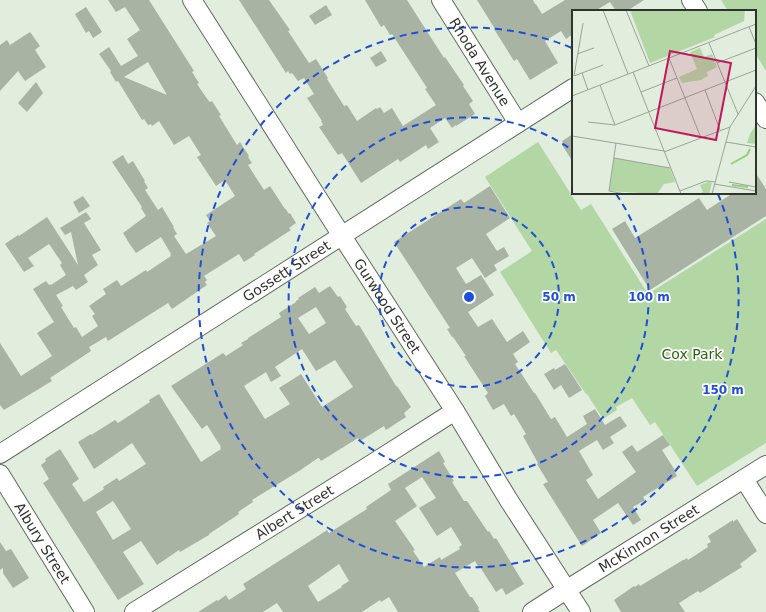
<svg xmlns="http://www.w3.org/2000/svg" width="766" height="612" font-family="'DejaVu Sans',sans-serif">
	<rect width="100%" height="100%" fill="#e1eddd"/>
	<!-- green -->
	<g fill="#b2d7a5">
		<polygon points="721,0 766,0 766,71 755,53 755,11 728,11"/>
		<polygon points="538,142 581,210 591,204 648,294 766,219 766,443 697,486 655,422 650,425 632,398 616,407 617,410 603,419 587,394 586,394 556,350 551,353 500,272 532,251 485,177"/>
	</g>
	<!-- building -->
	<g fill="#a8b3a4" fill-rule="evenodd">
		<path d="M108,0H149L194,71L192,72L199,83L197,84L208,100L210,102L212,101L221,115L219,116L237,145L240,142L249,156L248,157L252,163L248,165L264,190L270,186L285,209V208L289,214L290,213L296,223L289,228L291,230L254,254L255,255L244,262L239,254L204,276L207,280L205,282L207,285L172,309L168,303L108,341L106,337L89,347L91,351L50,378L52,381L4,410L0,405V343L21,376L52,356L37,333L54,322L33,289L46,281L49,285L51,284V285L66,275L60,265L62,263L49,244L28,258L34,266L24,272L5,244L18,235L19,236L47,217L78,265L71,232L65,235L60,228L86,212L91,219L84,223L101,250L92,255L98,265L84,275L88,282L76,290L73,286L56,295L63,306L61,307L74,328L76,327L82,337L98,326L92,316L95,314L89,306L106,294L103,289L117,280L121,286L146,270L147,272L171,256L170,254H171L161,237L136,253L129,243L123,233L146,216L141,208L142,207L112,162L123,155L128,164L133,161L145,181H144L148,188L145,190L158,210L162,207L174,227H173L177,234L174,236L186,254L216,236L207,223L210,221L206,215L235,196L225,180L216,186L197,157L201,155L189,136L174,145L159,121L152,126L151,124L148,125L144,119L142,120L118,81L116,82L110,72L111,71L99,54L109,47L121,66L138,56L127,39L140,30L125,7L116,12ZM148,62L167,95L124,77Z"/>
		<polygon points="239,0 269,0 290,30 288,31 309,63 316,59 328,78 327,79 344,106 347,105 357,121 376,108 377,109 380,107 384,113 392,108 403,126 436,105 425,89 427,88 392,34 390,35 384,25 381,27 365,0 407,0 444,58 445,57 464,85 463,86 473,101 469,104 475,114 456,126 456,125 452,128 445,118 430,128 439,142 428,149 426,145 400,162 398,159 361,183 342,153 338,155 319,127 323,125 321,121 322,121 307,98 314,94 304,78 298,81 292,73 290,74 288,71 286,73"/>
		<polygon points="477,0 533,0 535,4 536,4 542,14 565,0 644,0 627,11 616,11 610,2 595,11 573,11 573,34 566,39 561,31 545,41 558,63 530,80 517,59 514,61 494,29 495,29"/>
		<polygon points="326,5 332,15 315,25 309,16"/>
		<polygon points="86,7 102,32 93,38 89,31 86,33 75,14"/>
		<polygon points="30,32 40,46 35,50 46,67 25,81 18,71 0,91 0,45 7,40 10,45"/>
		<polygon points="381,51 387,61 376,67 370,58"/>
		<polygon points="36,82 43,93 27,112 18,103"/>
		<polygon points="573,134 573,162 562,145 564,144 562,141"/>
		<polygon points="755,172 766,189 766,216 650,290 612,229 625,221 635,238 699,198 707,210 733,193 755,193"/>
		<polygon points="490,186 510,218 486,234 497,251 504,247 509,256 494,265 497,270 485,278 472,258 456,268 466,284 481,275 494,295 468,312 478,327 492,319 507,342 523,331 530,342 513,354 518,362 515,364 534,393 535,393 551,419 555,417 567,437 587,424 583,416 595,409 605,425 620,416 627,426 610,437 614,443 603,450 597,440 579,451 593,475 586,480 598,499 636,472 622,452 632,445 637,452 663,435 670,445 662,450 676,472 675,472 677,476 643,497 645,500 633,507 641,520 633,525 618,503 593,520 601,533 582,546 543,484 548,482 537,464 538,463 523,436 526,434 514,414 511,416 504,404 493,410 485,396 488,393 464,356 466,356 453,337 452,337 447,329 450,328 394,242 461,199 464,203"/>
		<polygon points="83,196 90,206 79,213 73,202"/>
		<path d="M330,286L338,297L340,296L347,307L345,309L356,326L359,325L396,386H397L411,407L404,413L406,417L386,430L384,426L360,441L358,438L321,461L319,458H318L299,471L252,500L253,502L238,512L239,514L209,534V535L180,552L179,550L157,565L141,541L123,552L144,584L118,600L43,483L49,479L41,465L46,461L45,459L60,449L79,479L72,484L84,502L104,489L103,487L117,478L119,481L146,464L132,443L94,469L78,442L91,434V435L115,420L118,423L150,402L149,400L159,394L201,462L221,449L220,448L221,447L207,425L202,429L171,386L223,353L226,356L243,345L241,343L248,339V338L281,317L279,313L296,302V301L299,299L298,298L315,287L319,293ZM316,307L326,323L309,334L298,318ZM302,349L316,371L335,360L353,387L322,407L301,374L279,388L290,404L265,419L244,386L266,372L271,382L281,376L275,367ZM113,501L131,529L113,540L96,512Z"/>
		<polygon points="565,364 582,390 569,398 561,385 554,390 544,374 554,368 555,370"/>
		<path d="M439,451L445,462L443,463L451,476V477L454,481L452,482L464,501H467L488,532L489,531L494,539L496,538L524,584L506,595L502,588L496,592L480,567L479,568L475,561L455,573L470,597H472L479,608L478,609L480,612H398L389,597L381,602L380,600L362,612H283L277,603L263,612H198L217,600L218,601L226,595L229,600L246,589L243,584L318,536L327,530L329,533L367,509L366,507L391,490L388,484ZM422,477L436,498L419,508L437,536L451,527L462,545L459,547L460,549L441,560L440,557L424,567L413,551L415,550L395,521L417,506L405,488ZM339,564L349,581L341,586L342,587L318,602L308,586Z"/>
		<polygon points="737,519 757,551 740,564 742,567 700,593 698,591 679,603 685,612 621,612 614,600 634,586 635,587 639,584 640,586 683,560 684,560 687,558 688,560 708,547 707,544 711,542 708,536 733,520 733,522"/>
		<polygon points="0,542 6,551 11,549 29,578 13,588 3,573 3,568 0,570"/>
	</g>
	<g fill="none" stroke-linecap="round" stroke-linejoin="round">
		<!-- minor casing -->
		<g stroke="#626c5e" stroke-width="20">
			<g id="minor">
				<path id="s1" d="M192,0L342,236L455,411L508,499L581,612"/>
				<path id="s2" d="M441,0L518,123"/>
				<polyline points="691,0 698,11"/>
				<polyline points="755,102 766,119"/>
				<path id="s3" d="M0,454L573,88"/>
				<path id="s4" d="M0,474L85,612"/>
				<polyline points="744,479 766,514"/>
				<path id="s5" d="M134,612L367,467L455,411"/>
				<path id="s6" d="M532,612L566,590L766,465"/>
			</g>
		</g>
		<!-- minor -->
		<use href="#minor" stroke="#fff" stroke-width="18"/>
	</g>
	<!-- distance rings -->
	<g fill="none" stroke="#1d4ed8" stroke-width="2" stroke-dasharray="7 5">
		<circle cx="469" cy="297" r="90"/>
		<path d="M616 194A180 180 0 1 1 572 150"/>
		<path d="M718 194A270 270 0 1 1 572 48"/>
	</g>
	<g text-anchor="middle" stroke-width="3.5" stroke-linejoin="round" paint-order="stroke">
		<!-- street labels -->
		<g font-size="14" fill="#2f332d" stroke="#fff">
			<text dy="5" stroke="none"><textPath href="#s2" startOffset="73">Rhoda Avenue</textPath></text>
			<text dy="5" stroke="none"><textPath href="#s3" startOffset="340">Gossett Street</textPath></text>
			<text dy="5" stroke="none"><textPath href="#s1" startOffset="363">Gurwood Street</textPath></text>
			<text dy="5" stroke="none"><textPath href="#s5" startOffset="189">Albert Street</textPath></text>
			<text dy="5" stroke="none"><textPath href="#s6" startOffset="138">McKinnon Street</textPath></text>
			<text dy="5" stroke="none"><textPath href="#s4" startOffset="81">Albury Street</textPath></text>
		</g>
		<!-- park labels -->
		<g font-size="14" fill="#2c630f" stroke="#fff">
			<text x="692" y="359">Cox Park</text>
		</g>
	</g>
	<!-- overview -->
	<g transform="translate(572 10)">
		<rect width="184" height="184" fill="#e1eddd"/>
		<path d="M58,0H173L172,11L142,25L143,27L78,53ZM128,38L132,47L140,44L145,57L135,62L136,66L129,70L110,73L107,67L125,59L118,42ZM184,115V134L175,133L178,124ZM42,148L98,158L103,172L92,174L85,184L37,181ZM136,172L140,173L137,184H127L131,182L128,175Z" fill="#b2d7a5"/>
		<path fill="none" stroke="#93cf7c" stroke-width="2" d="M159,154L175,145L178,139M160,175L176,177"/>
		<path fill="none" stroke="#9aa397" stroke-width="1" d="M31,0L56,64M54,0L77,56M177,17L184,34M137,33L166,104M5,44L22,38M97,48L129,128M145,53L184,38M61,62L109,184M10,63L16,80M2,66L11,13M2,66L31,55M28,75L43,115M133,80L148,120M69,82L105,68M0,86L184,14M16,112L43,115L184,60M0,126L92,141M154,132L184,137M44,133L37,181L53,184M92,142L158,117M42,148L98,158M157,172L184,177M142,174L184,181M108,181L134,171L143,172M140,184L158,117L184,76"/>
		<path fill="#c2185b" fill-opacity="0.15" stroke="#c2185b" stroke-width="2" d="M98,41L159,53L144,130L83,118Z"/>
		<rect width="184" height="184" fill="none" stroke="#2f332d" stroke-width="2"/>
	</g>
	<circle cx="469" cy="297" r="6" fill="#1d4ed8" stroke="#fff" stroke-width="2"/>
	<g font-size="12" text-anchor="middle" font-weight="bold" fill="#1d4ed8" stroke="#fff" stroke-width="3.5" stroke-linejoin="round" paint-order="stroke">
		<text x="559" y="301">50 m</text>
		<text x="649" y="301">100 m</text>
		<text x="723" y="394">150 m</text>
	</g>
</svg>
